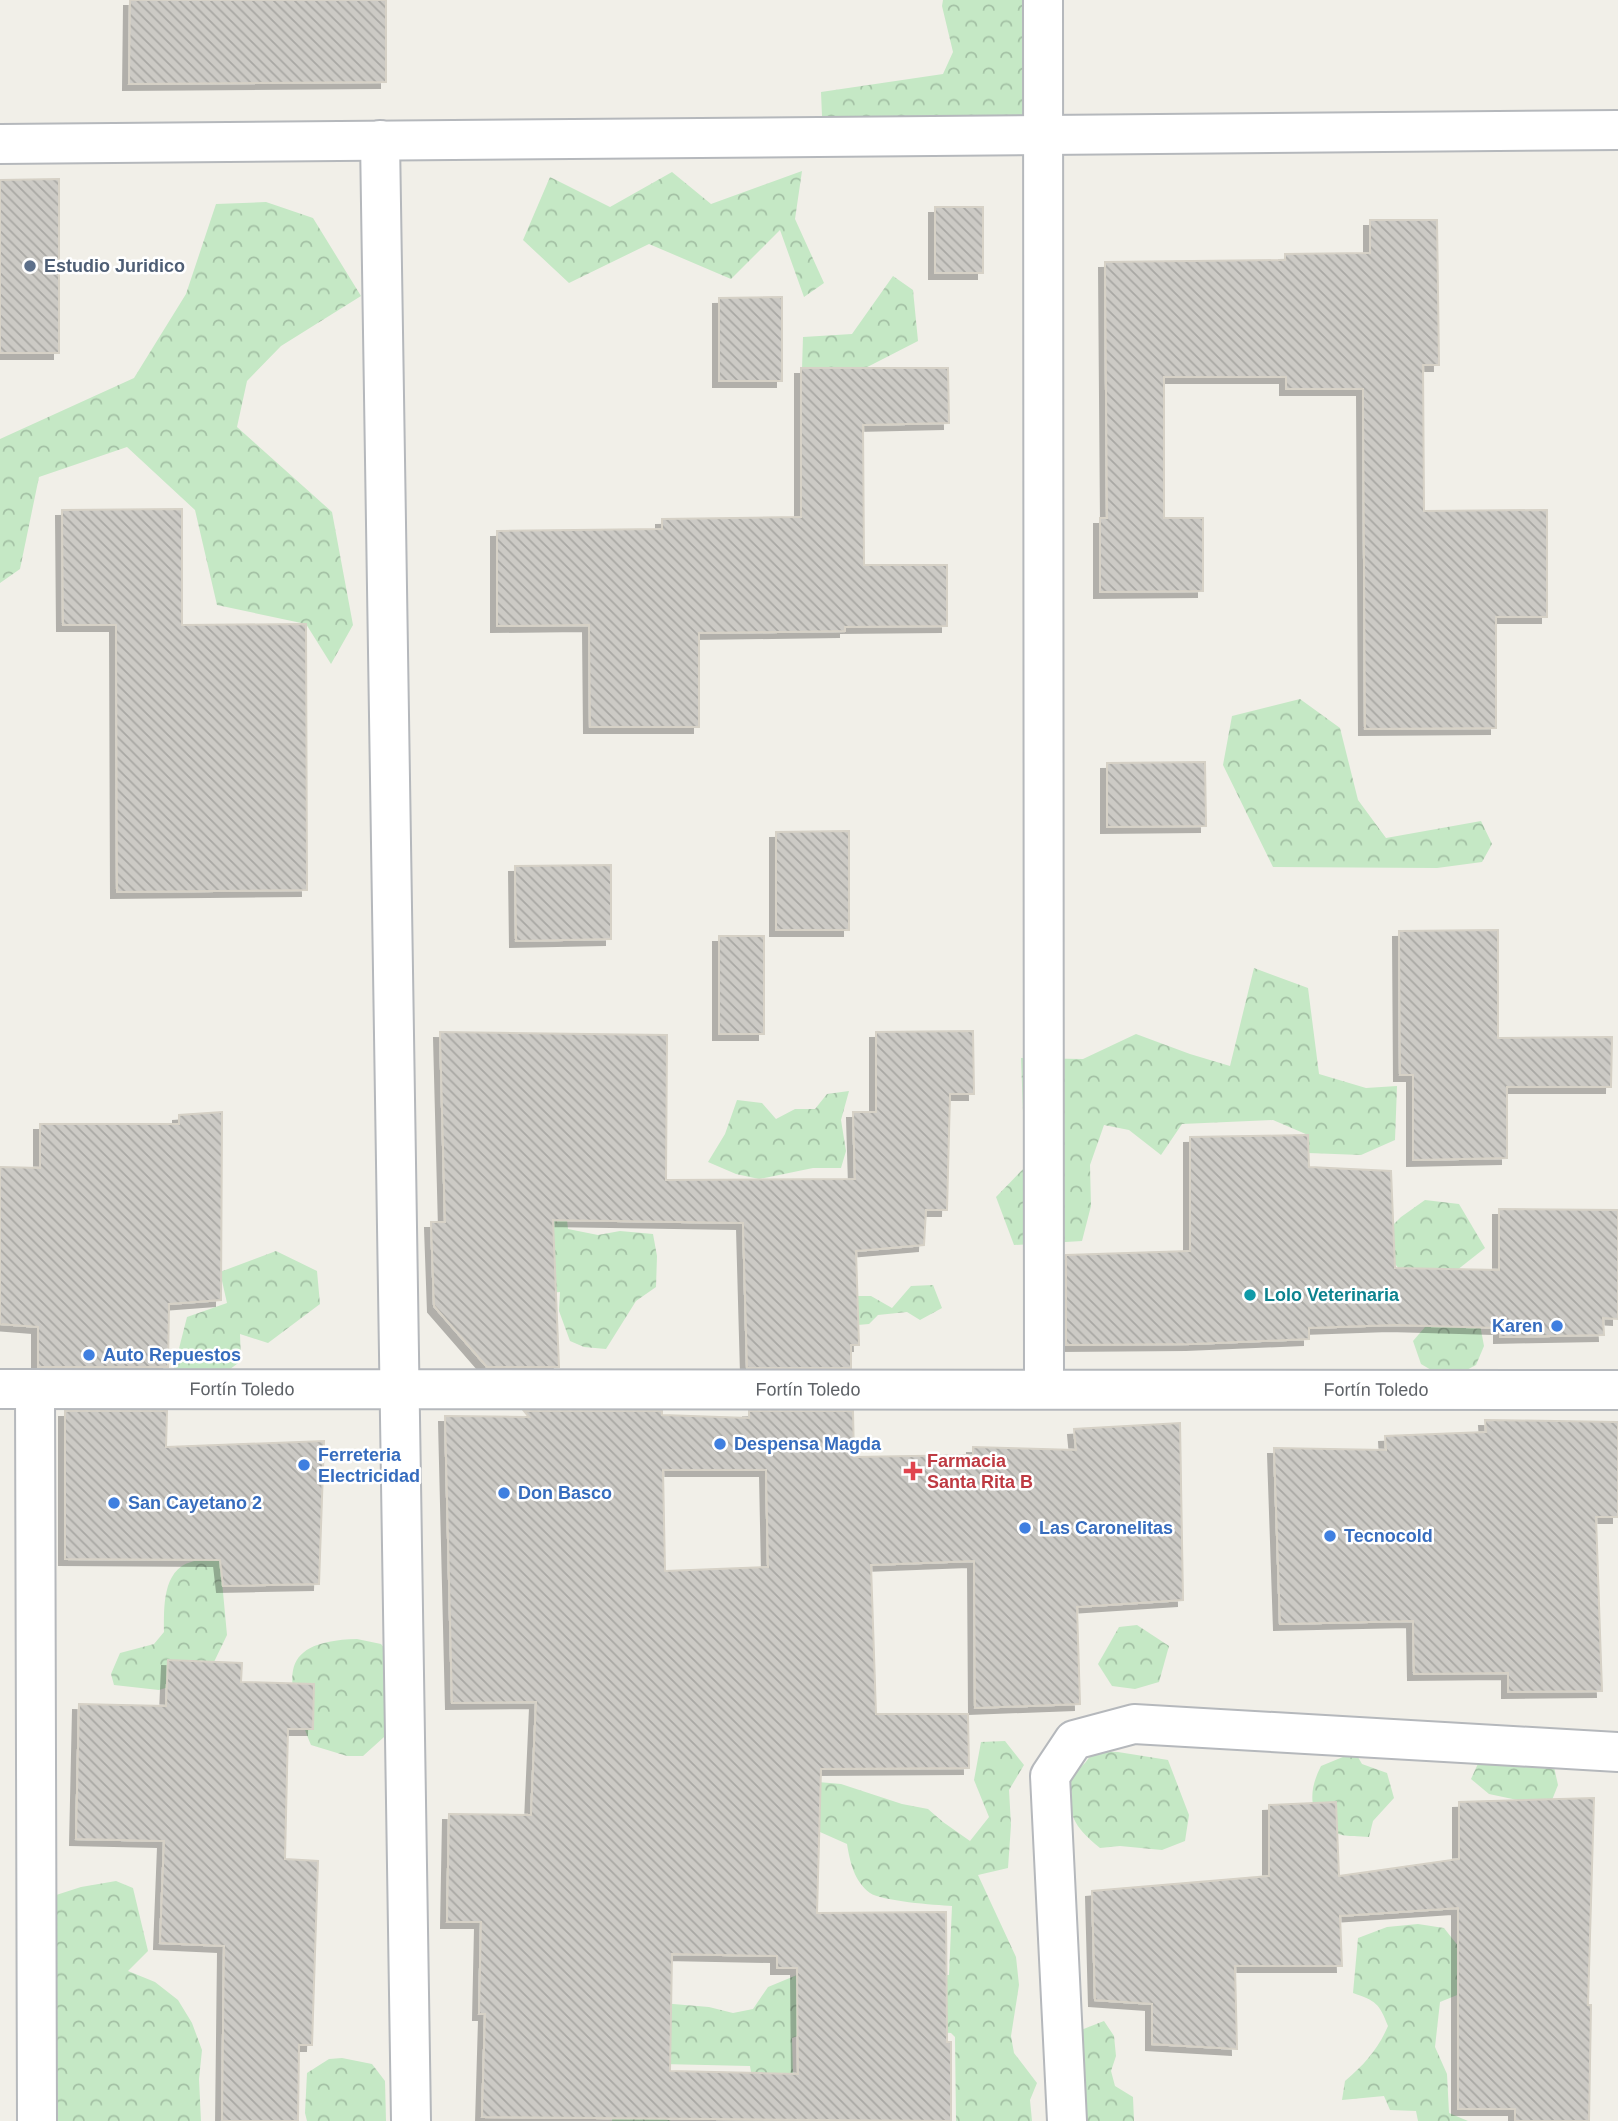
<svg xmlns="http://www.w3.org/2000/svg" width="1618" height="2121" font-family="Helvetica,sans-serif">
	<defs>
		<pattern id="forest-crowns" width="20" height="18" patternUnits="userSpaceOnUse" patternTransform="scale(1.75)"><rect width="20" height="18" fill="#c5e8c5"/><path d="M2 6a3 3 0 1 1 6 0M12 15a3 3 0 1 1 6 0" fill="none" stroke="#a3c0a4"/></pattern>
		<pattern id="building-back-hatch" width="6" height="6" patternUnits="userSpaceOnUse" patternTransform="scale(1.75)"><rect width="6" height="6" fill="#cccac5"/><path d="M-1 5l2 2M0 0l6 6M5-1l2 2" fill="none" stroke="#a9a8a4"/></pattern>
		<filter id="shadow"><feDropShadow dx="-6" dy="6" stdDeviation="0" flood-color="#0004"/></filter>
	</defs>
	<rect width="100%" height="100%" fill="#f1efe8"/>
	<!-- forest -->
	<g fill="url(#forest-crowns)">
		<polygon points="943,0 1041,0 1048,105 1008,127 842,130 822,116 821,92 943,74 953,52 942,6"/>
		<polygon points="802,171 795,219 824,283 804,297 780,230 731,279 649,244 569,283 523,240 550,177 610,207 672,172 711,204"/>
		<polygon points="266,202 313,218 361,296 281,346 247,381 237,427 332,512 353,625 331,664 306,624 217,605 195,510 127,447 39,477 20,569 0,583 0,439 134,378 186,294 216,204"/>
		<polygon points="893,276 913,290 918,341 801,401 803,337 852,334"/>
		<polygon points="1300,699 1340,728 1358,800 1386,838 1481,821 1492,844 1482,862 1437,868 1273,867 1223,765 1232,716"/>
		<polygon points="1254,968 1308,988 1319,1074 1366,1088 1397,1086 1395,1140 1361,1155 1308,1153 1308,1135 1273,1120 1182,1124 1161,1155 1129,1130 1104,1125 1090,1165 1091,1206 1082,1241 1014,1245 996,1197 1025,1167 1021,1058 1083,1059 1136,1034 1190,1054 1230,1066"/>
		<polygon points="849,1091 841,1120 846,1151 841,1168 813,1168 759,1179 736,1174 708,1162 725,1134 737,1100 762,1103 776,1119 795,1109 815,1109 827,1094"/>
		<polygon points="565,1200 568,1229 598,1235 620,1231 653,1234 657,1256 656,1287 636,1301 606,1349 584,1347 570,1341 559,1311 560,1292 540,1294 518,1222"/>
		<polygon points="1425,1200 1459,1204 1485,1248 1447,1278 1410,1283 1377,1241 1401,1217"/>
		<polygon points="276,1251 317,1271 320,1304 268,1343 240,1334 241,1361 203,1389 172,1376 187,1317 227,1303 220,1272"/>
		<polygon points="933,1285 942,1308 920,1320 907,1312 878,1315 869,1324 846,1326 845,1296 871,1296 892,1308 911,1286"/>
		<polygon points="1431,1320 1480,1325 1484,1346 1476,1365 1448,1380 1421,1364 1413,1341"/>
		<path d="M220,1560L227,1635L214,1662L189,1681L159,1690L114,1685L111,1674L120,1653L154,1644L164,1632C164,1609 162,1570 191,1562C199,1559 211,1560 220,1560Z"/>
		<polygon points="1137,1625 1169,1646 1159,1682 1135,1689 1112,1686 1098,1664 1119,1627"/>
		<path d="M357,1639L381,1644L403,1671L404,1719L363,1756H347L311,1745C288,1685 271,1641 357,1639Z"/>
		<path d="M1005,1741L1024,1765L1009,1790L1011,1825L1008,1868L978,1875L1016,1957L1019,1985L1011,2036L1014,2053L1037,2083L1030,2100L1032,2121H956L955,2037L951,2033L828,2025L792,2038L793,2073L788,2094L754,2091L750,2066L661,2064L659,2090L666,2119L671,2121H612L616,2095L661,2003L709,2007L733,2013L753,2009L768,1987L797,1975H949L952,1906C935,1905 881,1901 870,1893C854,1881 850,1862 847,1844L820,1832L803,1814L818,1782L841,1784L902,1804L928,1809L943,1822L970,1841L989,1817L974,1780L981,1742Z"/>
		<polygon points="1487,1744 1552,1758 1558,1785 1552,1800 1522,1801 1489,1794 1471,1779"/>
		<path d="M1094,1751L1118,1752L1168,1760L1189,1815L1185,1841L1162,1850L1120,1846L1100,1848C1071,1824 1071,1817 1066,1780L1085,1763Z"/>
		<path d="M1355,1752L1362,1764L1387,1773L1394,1798L1373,1821L1369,1837C1360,1836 1344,1837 1336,1833C1307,1818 1308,1791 1321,1766Z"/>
		<polygon points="116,1881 133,1888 148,1951 128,1971 155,1982 178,2000 192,2023 202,2050 199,2079 201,2121 58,2121 57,2098 51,2075 50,1897 81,1887"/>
		<path d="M1418,1924L1444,1928L1474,1966L1472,1989L1440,2002L1435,2047L1447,2074L1449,2113L1468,2121H1418L1416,2111L1390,2110L1384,2096L1342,2100L1345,2081C1365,2064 1378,2049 1388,2026C1379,2003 1376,2001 1353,1993L1358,1938L1387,1927Z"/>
		<polygon points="1104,2021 1114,2036 1116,2056 1111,2071 1115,2086 1133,2097 1134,2121 1082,2121 1081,2030"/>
		<polygon points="342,2058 372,2064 385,2081 386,2121 307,2121 305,2113 307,2073 329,2059"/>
	</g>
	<!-- building -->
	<g fill="url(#building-back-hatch)" stroke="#d6d1c6" stroke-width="2" fill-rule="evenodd" filter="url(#shadow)">
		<polygon points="130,0 386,0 386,82 129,84"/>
		<polygon points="59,179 59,353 0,353 0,180"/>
		<rect x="935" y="207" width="48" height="66"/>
		<polygon points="1370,220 1437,220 1439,365 1423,365 1424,511 1547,510 1547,617 1496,617 1496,728 1365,729 1363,389 1286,389 1286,377 1164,377 1164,518 1203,518 1203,591 1100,592 1100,518 1107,518 1105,262 1285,260 1285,254 1370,253"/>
		<polygon points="782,297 782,381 719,381 719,298"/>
		<polygon points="801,368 948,368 949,423 863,425 864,565 947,565 947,626 845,627 845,631 699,633 699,727 590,727 589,625 497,626 497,531 662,529 662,519 801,517"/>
		<polygon points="182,509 182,625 306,624 307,890 117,892 116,625 63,625 62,510"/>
		<polygon points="1205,762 1206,826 1107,827 1107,763"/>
		<polygon points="849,831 849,930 776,930 776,832"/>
		<polygon points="611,865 611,939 516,941 515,866"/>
		<polygon points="1498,930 1498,1038 1612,1037 1611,1087 1507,1087 1507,1158 1413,1160 1413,1075 1400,1075 1399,931"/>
		<rect x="719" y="936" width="45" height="98"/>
		<polygon points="973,1031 974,1094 950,1094 947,1210 926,1210 924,1245 856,1251 859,1345 851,1345 851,1368 747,1368 743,1223 553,1220 559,1367 487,1367 434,1306 431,1222 445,1222 440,1032 667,1035 666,1180 855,1179 853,1112 876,1112 876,1032"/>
		<polygon points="222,1112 221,1300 169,1304 168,1367 38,1367 38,1327 0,1324 0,1167 40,1168 40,1124 179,1124 179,1115"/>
		<polygon points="1308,1135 1309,1167 1391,1171 1395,1268 1499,1270 1499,1209 1618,1210 1618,1319 1603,1318 1604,1335 1500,1337 1500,1328 1395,1325 1309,1328 1309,1339 1192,1344 1066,1345 1066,1255 1190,1251 1190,1137"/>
		<polygon points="65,1411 167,1411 166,1447 324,1441 319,1584 223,1586 220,1560 65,1559"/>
		<path d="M524,1411H662V1415L749,1418V1411H853L854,1457L973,1455V1447L1076,1450L1074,1429L1180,1423L1183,1600L1077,1607L1080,1704L975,1708L974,1561L871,1565L876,1714H968L969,1768L821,1769L817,1913L946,1912L947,2042H951V2121L482,2117L485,2014H479L481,1922H447L449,1814L531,1815L536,1702L452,1703L445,1416L529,1417ZM663,1470H766L768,1567L665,1571ZM672,1954L777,1956V1968H797L798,2074L670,2071Z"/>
		<polygon points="1485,1420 1618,1422 1618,1517 1596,1517 1602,1691 1508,1692 1508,1673 1414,1674 1413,1621 1280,1624 1274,1448 1386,1450 1385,1436 1486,1432"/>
		<polygon points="168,1660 242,1663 241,1682 314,1684 313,1729 288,1729 285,1859 318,1861 312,2045 299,2045 298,2121 222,2121 224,1946 160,1943 164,1841 76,1839 79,1704 166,1706"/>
		<polygon points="1594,1798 1588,2005 1591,2005 1589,2121 1515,2121 1515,2109 1458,2109 1458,1908 1340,1916 1342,1966 1235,1966 1237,2049 1152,2044 1152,2004 1095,2000 1092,1891 1269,1876 1269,1805 1336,1802 1339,1876 1459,1859 1459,1802"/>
	</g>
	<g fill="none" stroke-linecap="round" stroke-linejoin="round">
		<!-- minor casing -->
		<g stroke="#b5b8bc" stroke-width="42">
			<g id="minor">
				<polyline points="1043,0 1044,1389"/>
				<polyline points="380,140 411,2121"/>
				<polyline points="0,144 1618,130"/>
				<polyline points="35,1389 37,2121"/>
				<polyline points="1067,2121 1050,1776 1074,1740 1134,1724 1618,1752"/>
			</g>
		</g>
		<!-- tertiary casing -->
		<g stroke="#b5b8bc" stroke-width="42">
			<g id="tertiary">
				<path id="s1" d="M0,1389L1618,1390"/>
			</g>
		</g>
		<!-- minor -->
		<use href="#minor" stroke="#fff" stroke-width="38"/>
		<!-- tertiary -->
		<use href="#tertiary" stroke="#fff" stroke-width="38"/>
	</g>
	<!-- markers -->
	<circle fill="#5c6f8a" stroke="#fff" stroke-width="2.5" cx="30" cy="266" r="7"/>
	<circle fill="#0f9aa8" stroke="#fff" stroke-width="2.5" cx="1250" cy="1295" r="7"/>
	<g fill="#3f7fe0" stroke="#fff" stroke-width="2.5">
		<circle cx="1557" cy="1326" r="7"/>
		<circle cx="89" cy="1355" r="7"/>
		<circle cx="720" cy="1444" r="7"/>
		<circle cx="304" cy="1465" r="7"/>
		<circle cx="504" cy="1493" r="7"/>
		<circle cx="114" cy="1503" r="7"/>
		<circle cx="1025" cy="1528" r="7"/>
		<circle cx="1330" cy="1536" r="7"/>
	</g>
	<path fill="#e0444e" stroke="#fff" stroke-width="2.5" d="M909.5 1460.5h7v7h7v7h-7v7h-7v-7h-7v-7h7z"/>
	<g text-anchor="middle" stroke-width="5" stroke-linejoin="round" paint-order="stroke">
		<!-- service labels -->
		<g font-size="18" font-weight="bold" fill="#4e5e75" stroke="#fff" text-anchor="start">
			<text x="44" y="272">Estudio Juridico</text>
		</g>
		<!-- culture labels -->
		<g font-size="18" font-weight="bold" fill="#0d838f" stroke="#fff" text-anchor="start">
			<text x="1264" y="1301">Lolo Veterinaria</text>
		</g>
		<!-- shop labels -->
		<g font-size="18" font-weight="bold" fill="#366cbe" stroke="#fff" text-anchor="start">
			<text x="1543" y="1332" text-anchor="end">Karen</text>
			<text x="103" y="1361">Auto Repuestos</text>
			<text x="734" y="1450">Despensa Magda</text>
			<text x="318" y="1461">Ferreteria<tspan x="318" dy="21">Electricidad</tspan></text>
			<text x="518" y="1499">Don Basco</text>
			<text x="128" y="1509">San Cayetano 2</text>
			<text x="1039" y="1534">Las Caronelitas</text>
			<text x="1344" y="1542">Tecnocold</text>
		</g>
		<!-- street labels -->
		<g font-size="18" fill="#5f6368" stroke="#fff">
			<text dy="6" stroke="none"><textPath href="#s1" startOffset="808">Fortín Toledo</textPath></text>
			<text dy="6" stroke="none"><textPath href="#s1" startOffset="242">Fortín Toledo</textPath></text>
			<text dy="6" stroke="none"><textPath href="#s1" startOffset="1376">Fortín Toledo</textPath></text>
		</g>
		<!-- health labels -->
		<g font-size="18" font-weight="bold" fill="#be3a42" stroke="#fff" text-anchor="start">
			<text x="927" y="1467">Farmacia<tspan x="927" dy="21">Santa Rita B</tspan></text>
		</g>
	</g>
</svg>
